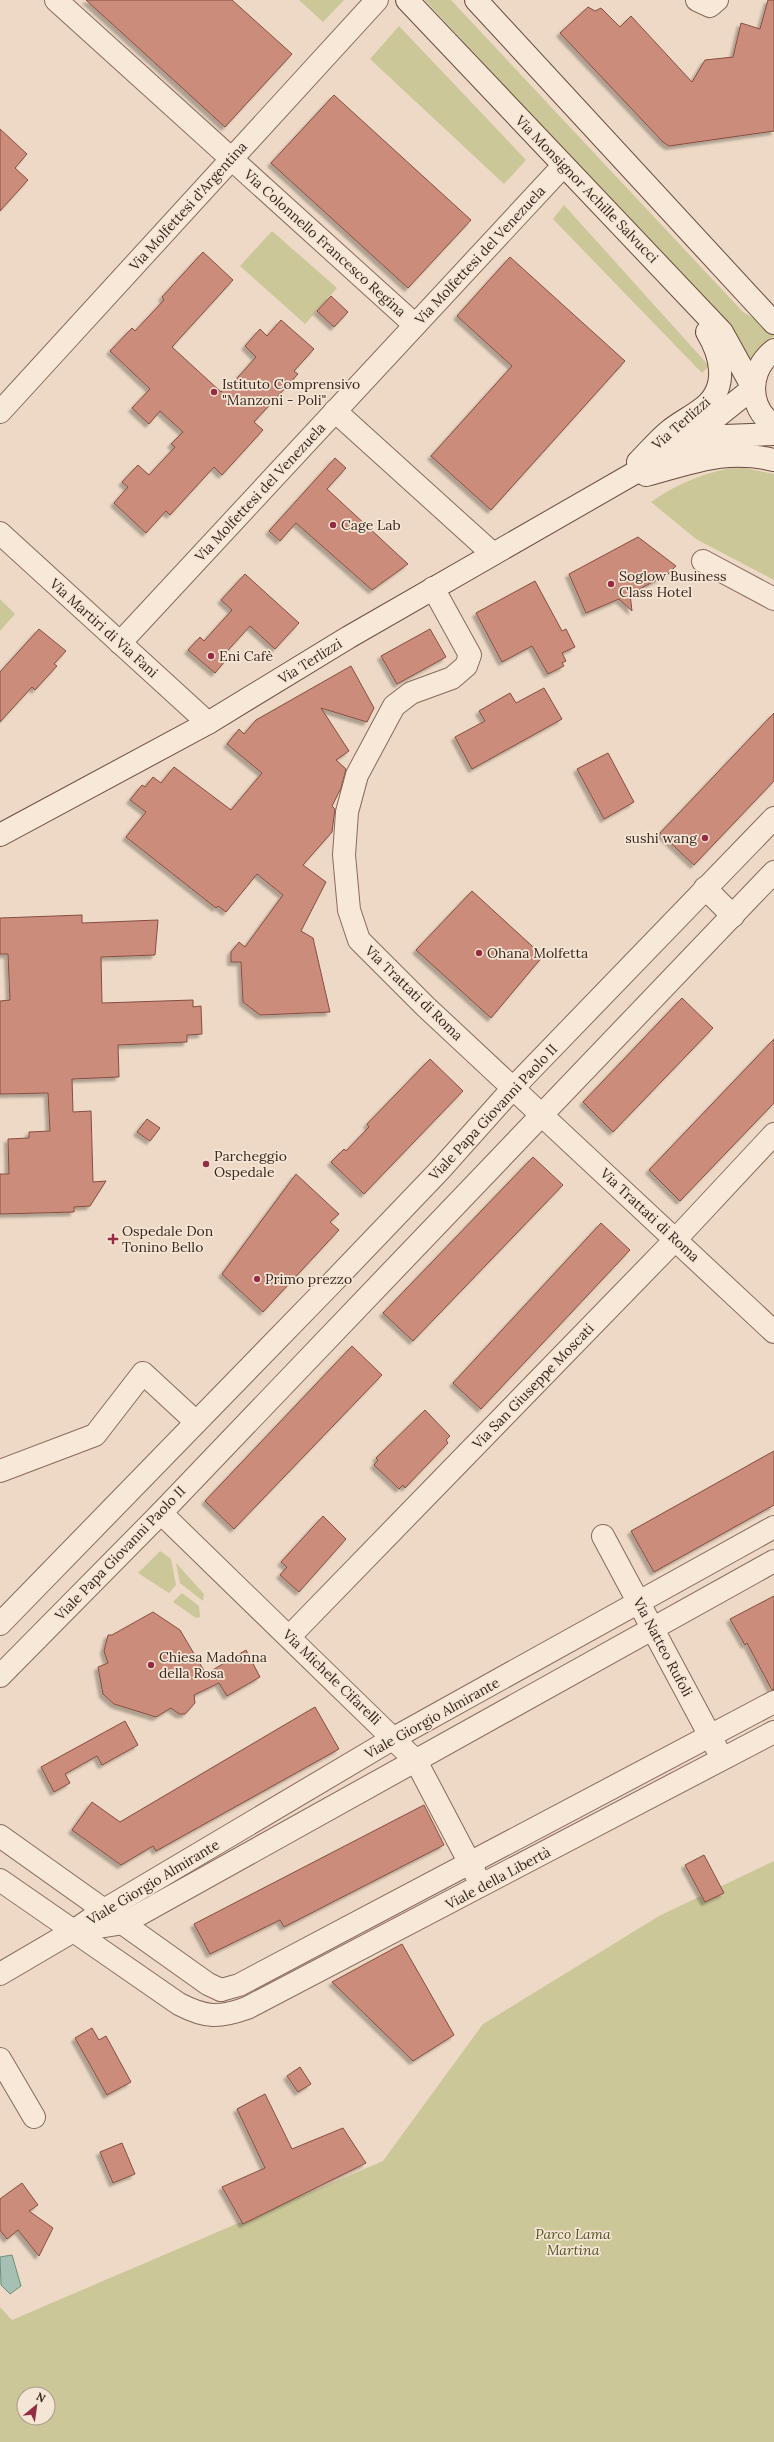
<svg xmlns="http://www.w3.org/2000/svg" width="774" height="2442" font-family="Lora,serif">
	<defs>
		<filter id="shadow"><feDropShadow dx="-3.5" dy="3.5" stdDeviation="1" flood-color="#0004"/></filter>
	</defs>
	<rect width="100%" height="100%" fill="#edd9c5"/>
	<!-- green -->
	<g fill="#cbc799" fill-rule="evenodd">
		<polygon points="299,0 344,0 323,22"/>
		<polygon points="425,0 451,0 743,312 774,331 774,336 759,348 748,364 727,327"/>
		<polygon points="399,26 526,160 504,184 370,59"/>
		<polygon points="564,205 709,366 702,373 553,219"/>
		<polygon points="272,231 337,288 305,324 240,266"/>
		<path d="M740,467L774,474V580L696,539L651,502C678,483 707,471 740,467Z"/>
		<polygon points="0,599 15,614 0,631"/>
		<polygon points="160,1551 171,1559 176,1585 169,1593 138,1573"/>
		<polygon points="176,1563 204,1594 203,1601 180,1583"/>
		<polygon points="182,1593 199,1606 200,1617 196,1618 173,1602"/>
		<path d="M774,1861V2442H0V2307L12,2320L383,2161L483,2024L659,1916ZM24,2394H48V2418H24Z"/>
	</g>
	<!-- water -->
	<polygon fill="#a6c1b3" stroke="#6d8f7f" points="12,2255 21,2286 10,2294 1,2285 0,2257"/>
	<!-- building -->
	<g fill="#cb8c7b" stroke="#864e41" filter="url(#shadow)">
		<polygon points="86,0 232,0 292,54 225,127"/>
		<polygon points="768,0 774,0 774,131 669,146 663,142 560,33 588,7 595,11 601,8 620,27 631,16 692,82 705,60 733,57 741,23 760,29"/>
		<polygon points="334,95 471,220 408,288 271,163"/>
		<polygon points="0,129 27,154 15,168 28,180 0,211"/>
		<polygon points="203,252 233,280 172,347 221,392 229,383 231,385 256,357 245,346 260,329 267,336 281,320 314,349 294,371 298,374 254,422 263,430 222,475 214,467 170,515 166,511 146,533 114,503 128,487 122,482 138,465 149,475 175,447 171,444 183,432 160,411 149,424 132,408 150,389 110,351 132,328 135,331 164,300 162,297"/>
		<polygon points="510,257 625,361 491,510 431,456 512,366 457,316"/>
		<polygon points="331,296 348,312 334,327 317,311"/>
		<polygon points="335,458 346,468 327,489 408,564 372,590 296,523 280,541 269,531"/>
		<polygon points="638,537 676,566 668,574 630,594 632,611 619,599 586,613 569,574"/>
		<polygon points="245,574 299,623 275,649 250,626 222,657 226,660 215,673 188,650 200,637 204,641 232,610 221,600"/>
		<polygon points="535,581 562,631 566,629 575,647 562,653 566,661 562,663 564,666 548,674 532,646 502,662 476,613"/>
		<polygon points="39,629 66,651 54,664 57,666 35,690 32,687 0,722 0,672"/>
		<polygon points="430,629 446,657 397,684 381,656"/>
		<polygon points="351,666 374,708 367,722 321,708 349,751 336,760 346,769 341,788 332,806 335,809 332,832 303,865 326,882 301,931 313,938 330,1012 260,1015 243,1002 241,962 231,962 231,952 239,942 245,947 283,895 257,874 226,912 218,906 216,908 126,837 146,812 130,800 142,785 145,787 153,777 161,783 174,767 231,810 262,773 227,744 239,729 244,734 256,720"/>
		<polygon points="544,688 562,719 472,769 455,737 485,721 479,711 510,693 516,703"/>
		<polygon points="774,713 774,781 694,865 660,833"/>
		<polygon points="608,753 634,802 604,819 577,769"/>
		<polygon points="472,891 543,956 491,1018 416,950"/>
		<polygon points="82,915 82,923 158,920 155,955 101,957 102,1003 193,1000 193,1007 201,1006 202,1034 187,1035 187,1042 118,1045 119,1077 72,1079 73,1112 91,1111 93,1182 106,1181 90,1206 74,1207 74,1212 0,1214 0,1174 9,1174 8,1139 29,1138 29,1132 50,1131 48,1093 0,1094 0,1001 10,1000 8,954 0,954 0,918"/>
		<polygon points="682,998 713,1028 613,1132 583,1102"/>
		<polygon points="774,1039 774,1103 680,1201 649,1170"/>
		<polygon points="430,1059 463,1091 364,1194 331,1162 344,1149 346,1151 369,1127 367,1124"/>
		<polygon points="147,1119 160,1128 150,1141 137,1132"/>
		<polygon points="533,1157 563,1185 413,1341 383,1313"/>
		<polygon points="296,1174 339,1214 330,1222 339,1230 263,1312 222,1274"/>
		<polygon points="601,1223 630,1250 481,1409 453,1383"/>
		<polygon points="352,1346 382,1375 234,1529 205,1501"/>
		<polygon points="425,1410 450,1436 446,1440 448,1443 405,1488 403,1485 399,1489 374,1465 378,1460 376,1458"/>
		<polygon points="774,1451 774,1505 654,1572 631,1531"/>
		<polygon points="323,1516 346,1539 299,1592 280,1575 287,1567 281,1562"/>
		<polygon points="774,1596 774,1690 772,1690 747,1643 745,1645 730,1619"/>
		<polygon points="153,1612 180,1630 206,1674 246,1650 260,1677 227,1696 219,1683 194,1695 195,1703 185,1714 179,1714 171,1708 156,1717 114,1704 103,1694 98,1667 108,1663 104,1651 108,1635 112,1635"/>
		<polygon points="315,1707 339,1749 156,1851 153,1846 121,1865 72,1830 92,1802 120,1822"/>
		<polygon points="125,1721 138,1745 102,1765 97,1756 65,1774 70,1783 54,1792 41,1767"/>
		<polygon points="424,1805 444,1845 284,1927 280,1920 210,1954 194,1924"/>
		<polygon points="704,1855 724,1893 705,1902 685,1865"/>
		<polygon points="402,1944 454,2035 413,2061 332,1982"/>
		<polygon points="92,2028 99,2040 106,2036 131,2082 107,2095 75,2038"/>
		<polygon points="300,2067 311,2084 298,2092 287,2076"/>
		<polygon points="265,2094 292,2149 343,2128 366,2163 243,2224 222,2187 265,2168 237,2109"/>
		<polygon points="122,2143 135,2174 113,2183 100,2152"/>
		<polygon points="22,2183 38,2205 29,2211 53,2228 39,2256 18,2230 7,2239 0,2230 0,2199"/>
	</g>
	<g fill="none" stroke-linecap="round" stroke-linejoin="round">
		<!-- street casing -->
		<g stroke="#886a5b" stroke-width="24">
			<g id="street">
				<polyline points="56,0 415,325"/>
				<polyline points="697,0 710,6 717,0"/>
				<polyline points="335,411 493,554"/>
				<polyline points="0,412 377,0"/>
				<polyline points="0,533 208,723"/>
				<polyline points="703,561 774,599"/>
				<polyline points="433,588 470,655 466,666 452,678 411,693 394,706 357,775 347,812 344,855 349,910 359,940 426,1007 774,1332"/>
				<polyline points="120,643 563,166"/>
				<polyline points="705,888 733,916"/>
				<polyline points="0,1471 95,1435 143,1373 196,1422"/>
				<polyline points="161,1513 416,1761 476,1875"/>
				<polyline points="603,1536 717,1749"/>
				<polyline points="0,1624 328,1287 439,1171 514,1087 774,818"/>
				<polyline points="290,1636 676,1239 774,1134"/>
				<polyline points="0,1676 161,1513 774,872"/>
				<polyline points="0,1836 208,1984 221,1990"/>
				<path d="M0,1880L179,2004C206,2018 219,2018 247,2008L774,1732"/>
				<polyline points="80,1930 124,1923 774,1561"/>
				<polyline points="0,1974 75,1930 104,1910 394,1738 774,1527"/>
				<polyline points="221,1990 239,1985 774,1702"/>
				<polyline points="0,2059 34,2117"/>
			</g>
		</g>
		<!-- secondary casing -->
		<g stroke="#6a4b3e" stroke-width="24">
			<g id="secondary">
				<polyline points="476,0 774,323"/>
				<path d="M774,350C748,371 747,406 774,426"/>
				<polyline points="685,446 724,436 774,434"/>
				<path d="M638,462C648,452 658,440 669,431C680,422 693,416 704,407C729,387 721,355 707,332"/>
				<path d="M646,475C692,463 726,448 774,460"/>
				<polyline points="0,835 208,723 349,637 678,448 753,388 722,332 407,0"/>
			</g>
		</g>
		<!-- street -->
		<use href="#street" stroke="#f8e8d8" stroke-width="22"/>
		<!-- secondary -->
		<use href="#secondary" stroke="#f8e8d8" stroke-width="22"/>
	</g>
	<!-- markers -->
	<g fill="#962c43" stroke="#f5e5d4" stroke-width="1.5">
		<circle cx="214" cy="392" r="4"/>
		<circle cx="333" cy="525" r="4"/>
		<circle cx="611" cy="584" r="4"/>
		<circle cx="211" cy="656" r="4"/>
		<circle cx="705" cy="838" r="4"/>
		<circle cx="479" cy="953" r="4"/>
		<circle cx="206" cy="1164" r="4"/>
		<path d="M111 1233h4v4h4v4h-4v4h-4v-4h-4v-4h4z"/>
		<circle cx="257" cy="1279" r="4"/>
		<circle cx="151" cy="1665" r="4"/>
	</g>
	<g text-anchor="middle" stroke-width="3.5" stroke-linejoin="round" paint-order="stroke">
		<!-- street labels -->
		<g font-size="14" fill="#38261f" stroke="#f5e5d4">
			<text transform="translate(587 189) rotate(46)" y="5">Via Monsignor Achille Salvucci</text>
			<text transform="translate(188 206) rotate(-48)" y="5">Via Molfettesi d'Argentina</text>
			<text transform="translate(325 243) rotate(42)" y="5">Via Colonnello Francesco Regina</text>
			<text transform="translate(480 255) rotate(-47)" y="5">Via Molfettesi del Venezuela</text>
			<text transform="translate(681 423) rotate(-41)" y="5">Via Terlizzi</text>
			<text transform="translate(260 492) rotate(-47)" y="5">Via Molfettesi del Venezuela</text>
			<text transform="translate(104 628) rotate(42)" y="5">Via Martiri di Via Fani</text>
			<text transform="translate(310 661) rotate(-32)" y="5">Via Terlizzi</text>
			<text transform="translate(414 993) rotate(44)" y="5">Via Trattati di Roma</text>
			<text transform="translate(493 1112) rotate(-47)" y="5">Viale Papa Giovanni Paolo II</text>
			<text transform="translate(650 1215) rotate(43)" y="5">Via Trattati di Roma</text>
			<text transform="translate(533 1386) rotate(-46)" y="5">Via San Giuseppe Moscati</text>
			<text transform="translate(120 1553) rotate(-46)" y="5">Viale Papa Giovanni Paolo II</text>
			<text transform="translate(663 1647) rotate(62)" y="5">Via Natteo Rufoli</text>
			<text transform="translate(332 1677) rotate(44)" y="5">Via Michele Cifarelli</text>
			<text transform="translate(432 1718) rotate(-29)" y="5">Viale Giorgio Almirante</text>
			<text transform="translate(498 1878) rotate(-28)" y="5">Viale della Libertà</text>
			<text transform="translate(153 1882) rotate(-31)" y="5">Viale Giorgio Almirante</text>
		</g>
		<!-- poi labels -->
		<g font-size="14" fill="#38261f" stroke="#f5e5d4" text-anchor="start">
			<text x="222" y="389">Istituto Comprensivo<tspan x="222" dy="16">"Manzoni - Poli"</tspan></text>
			<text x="341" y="530">Cage Lab</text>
			<text x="619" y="581">Soglow Business<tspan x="619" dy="16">Class Hotel</tspan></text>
			<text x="219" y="661">Eni Cafè</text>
			<text x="697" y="843" text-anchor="end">sushi wang</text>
			<text x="487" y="958">Ohana Molfetta</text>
			<text x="214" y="1161">Parcheggio<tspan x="214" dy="16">Ospedale</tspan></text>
			<text x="122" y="1236">Ospedale Don<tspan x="122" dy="16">Tonino Bello</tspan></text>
			<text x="265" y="1284">Primo prezzo</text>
			<text x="159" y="1662">Chiesa Madonna<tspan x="159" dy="16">della Rosa</tspan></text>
		</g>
		<!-- park labels -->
		<g font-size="14" font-style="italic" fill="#525426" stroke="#f5e5d4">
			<text x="573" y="2239">Parco Lama<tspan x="573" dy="16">Martina</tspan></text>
		</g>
	</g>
	<!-- north arrow -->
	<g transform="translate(36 2406) rotate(29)"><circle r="19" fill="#f5e5d4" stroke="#a9998c"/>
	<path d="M0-3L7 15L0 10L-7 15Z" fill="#962c43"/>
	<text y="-6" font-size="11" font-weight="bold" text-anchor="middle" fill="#38261f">N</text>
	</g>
</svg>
